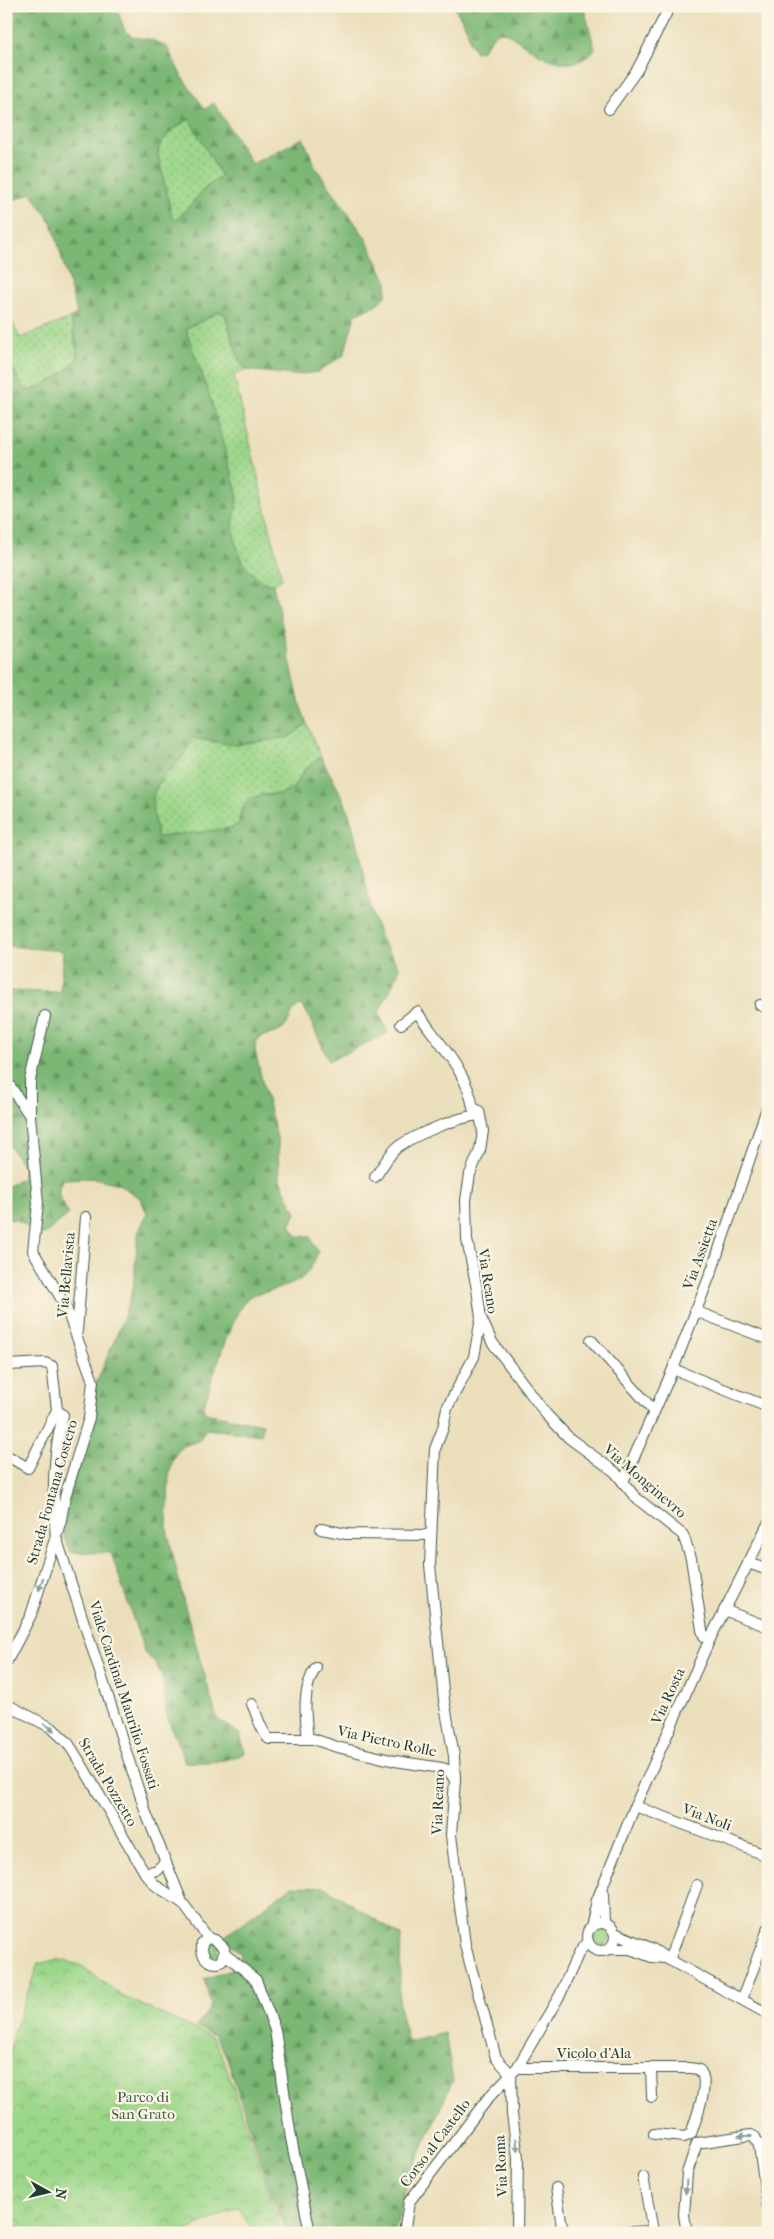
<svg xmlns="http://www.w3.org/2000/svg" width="774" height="2239" font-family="'IM FELL French Canon',serif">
	<defs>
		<pattern id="grass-dots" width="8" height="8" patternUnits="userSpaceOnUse" patternTransform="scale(1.25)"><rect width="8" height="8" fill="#9bd689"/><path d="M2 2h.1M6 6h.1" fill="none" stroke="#7eaf71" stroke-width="1.8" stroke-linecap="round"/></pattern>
		<pattern id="forest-firs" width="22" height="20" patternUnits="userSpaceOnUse" patternTransform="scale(1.25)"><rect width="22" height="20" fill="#7cb775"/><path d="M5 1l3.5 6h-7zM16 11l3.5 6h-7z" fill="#659661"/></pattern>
		<pattern id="park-crowns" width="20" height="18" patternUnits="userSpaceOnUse" patternTransform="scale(1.25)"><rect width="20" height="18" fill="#9bd689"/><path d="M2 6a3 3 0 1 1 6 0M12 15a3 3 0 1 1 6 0" fill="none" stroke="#7eaf71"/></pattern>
	</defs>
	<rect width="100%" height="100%" fill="#fcf5e5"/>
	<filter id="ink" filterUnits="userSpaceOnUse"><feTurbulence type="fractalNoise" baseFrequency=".02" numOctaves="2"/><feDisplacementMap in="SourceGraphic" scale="10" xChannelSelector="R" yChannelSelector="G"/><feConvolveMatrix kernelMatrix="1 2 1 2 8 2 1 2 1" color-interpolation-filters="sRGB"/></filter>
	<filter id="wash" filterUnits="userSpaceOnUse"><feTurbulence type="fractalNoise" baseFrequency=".0096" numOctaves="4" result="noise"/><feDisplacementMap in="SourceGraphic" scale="20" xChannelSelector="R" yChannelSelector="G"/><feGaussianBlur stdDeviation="1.12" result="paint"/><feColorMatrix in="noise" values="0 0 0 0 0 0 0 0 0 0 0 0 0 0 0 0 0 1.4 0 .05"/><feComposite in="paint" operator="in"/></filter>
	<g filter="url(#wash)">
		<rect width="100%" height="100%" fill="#ebdebb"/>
		<!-- grass -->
		<g fill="url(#grass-dots)" stroke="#5d8a5e">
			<path d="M190,119L222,177L207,186L176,221L172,217L158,154C160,137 175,128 190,119Z"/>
			<path d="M6,310L20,338L71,318L78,357C67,374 48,384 29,391L23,388L6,355Z"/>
			<polygon points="219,312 225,314 239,361 246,370 234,375 282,579 273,585 260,581 244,565 235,542 233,525 238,497 209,394 187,334 187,328"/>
			<path d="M307,724L321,757L305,769L293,788L280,794L260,795L241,812L239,823L232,828L157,838C156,825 151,810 153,798C155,774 188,763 190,738L235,745L289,737Z"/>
			<circle cx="602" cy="1937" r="8"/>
			<polygon points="218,1943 217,1954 210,1956 203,1946 204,1944"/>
		</g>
		<!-- forest -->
		<g fill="url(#forest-firs)" stroke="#4e7a54" fill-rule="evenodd">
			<path d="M6,6H116L125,31L133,37L152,40L167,47L182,77L205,109L214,103L252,164L303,138L316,168L365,237L387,282L386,296L374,306L355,315L344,355L318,372L294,375L246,370L239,361L225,314L219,312L187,328V334L209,394L238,497L233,525L235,542L244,565L260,581L273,585L300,705L307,724L289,737L235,745L191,738C188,763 156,774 153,798C151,810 156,825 157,837L232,828L239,823L241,812L249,799L260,795L280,794L293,788L305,769L321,757L344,800L352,823L373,917L381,939L400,969L379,1013L388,1033L329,1061L305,1009L300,1005C291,1009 291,1020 285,1027C277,1036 264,1033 256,1040L255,1050L263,1085L278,1141L279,1178L296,1213L290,1225L297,1236H310L318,1253C304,1284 296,1283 266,1292C260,1293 252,1294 248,1298C232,1311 211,1385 203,1407L205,1413L263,1424L261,1435L206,1429L199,1441L182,1446L173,1458L169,1476L167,1529L184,1603L217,1719L240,1734L245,1753C227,1762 205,1763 185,1762C179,1746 171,1730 167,1714C161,1686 170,1675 145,1654L111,1553L71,1552L63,1536L64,1522L96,1384L122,1322L133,1289L138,1233L147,1214L141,1199L119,1184L94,1178L63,1179C54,1193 61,1201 69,1214L43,1235L16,1220L6,1219V1187L22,1178L24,1168L9,1145L6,1131V991L60,992L63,951L6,946V355L23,388L29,391C48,384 67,374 78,357L71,318L77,313L53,226L32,193L6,203ZM189,119L222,177L207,186L176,221L172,217L158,154C160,137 175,128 189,119Z"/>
			<path d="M454,6H581L585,12L595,49C568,82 532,49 505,32L495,33L483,50L476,52C466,39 471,36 465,25C462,18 457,14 454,6Z"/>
			<polygon points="292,1886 325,1887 401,1936 399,2006 408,2042 445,2033 453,2080 408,2180 394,2233 286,2233 269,2188 226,2055 214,2035 196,2027 211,2006 204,1979 234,1969 241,1955 224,1937"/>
		</g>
		<!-- park -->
		<polygon fill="url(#park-crowns)" stroke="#5d8a5e" points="58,1959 82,1966 122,1996 212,2037 223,2057 282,2233 253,2233 239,2207 182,2233 6,2233 6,2072 14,2031 38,1964"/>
	</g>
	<g filter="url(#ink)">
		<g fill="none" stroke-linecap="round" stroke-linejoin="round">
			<!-- minor casing -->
			<g stroke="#3e5548" stroke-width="12">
				<g id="minor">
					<polyline points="609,109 637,70 670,6"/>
					<polyline points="760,1005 768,1009"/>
					<path d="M401,1024L417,1012C438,1042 468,1073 473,1108L479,1111L483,1131L480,1150L470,1174L466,1200L467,1240L477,1289L481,1318L474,1357L447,1408L443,1428L435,1449L430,1565L444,1700L454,1756L455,1780L451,1835L465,1945L496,2058L511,2074L512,2114L518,2158L517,2233"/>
					<polyline points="6,1080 30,1116 38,1203 33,1251 65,1305 93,1381 89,1418 65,1497 61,1520 31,1615 6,1663"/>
					<polyline points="30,1115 30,1080 45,1016"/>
					<path d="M375,1177C382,1168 390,1152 399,1146C417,1134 458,1117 479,1115"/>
					<polyline points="695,1311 768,1339"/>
					<polyline points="481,1318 492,1342 546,1414 569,1438 615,1472 635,1497 683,1535 691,1558 702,1630 704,1636 710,1639"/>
					<polyline points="77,1331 86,1217"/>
					<polyline points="591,1340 654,1411"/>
					<path d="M9,1365L45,1363L52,1366L57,1410L63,1415C53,1454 52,1497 56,1537L146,1813L182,1902L208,1938L215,1940L224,1948L222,1960L218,1963C205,1963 201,1954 202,1943L208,1938"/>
					<polyline points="673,1369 768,1407"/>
					<polyline points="6,1455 28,1468 57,1410"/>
					<polyline points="623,1482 673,1369 712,1270 768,1105"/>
					<polyline points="321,1529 347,1534 429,1535"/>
					<polyline points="748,1563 768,1570"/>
					<polyline points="724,1610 768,1627"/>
					<polyline points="6,1704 52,1728 68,1743 83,1767 145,1873 155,1885 181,1902"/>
					<path d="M252,1704C258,1716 260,1730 269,1739H313L337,1747L395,1761L442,1768L448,1770L455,1780"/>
					<path d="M308,1739C305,1715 302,1688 316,1668"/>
					<polyline points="635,1806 768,1856"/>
					<polyline points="145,1873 157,1870 165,1862"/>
					<polyline points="603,1894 604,1923"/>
					<circle cx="601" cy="1937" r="14"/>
					<polyline points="591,1927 597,1900 635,1806 710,1639 768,1524"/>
					<polyline points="615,1933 651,1948 666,1958 768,2014"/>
					<polyline points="609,1949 630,1949 652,1957 664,1958"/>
					<polyline points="224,1953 256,1980 275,2030 291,2138 310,2233"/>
					<polyline points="669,1960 697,1885"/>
					<polyline points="742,1999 768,1929"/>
					<path d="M517,2068H690C694,2069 699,2068 701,2072C710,2085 695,2120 691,2134L684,2137L654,2134"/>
					<polyline points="651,2068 652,2097"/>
					<polyline points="556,2188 563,2233"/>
					<polyline points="404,2233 409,2202 489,2097 517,2068 560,1995 579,1952 588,1941"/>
					<polyline points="560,2233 577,2233"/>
					<polyline points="612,2233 653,2231 643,2177"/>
					<polyline points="687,2233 684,2215 687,2173 697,2143 751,2135 755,2137 759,2146 768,2208"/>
				</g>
			</g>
			<!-- minor -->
			<use href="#minor" stroke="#fff" stroke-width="10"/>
		</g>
		<!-- one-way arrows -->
		<defs><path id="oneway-solid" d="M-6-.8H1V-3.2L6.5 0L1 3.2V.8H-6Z" transform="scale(1.25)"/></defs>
		<g fill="#8f9e9a">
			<use href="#oneway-solid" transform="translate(41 1584) rotate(108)"/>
			<use href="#oneway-solid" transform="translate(49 1727) rotate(34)"/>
			<use href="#oneway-solid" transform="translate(745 2136) rotate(180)"/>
			<use href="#oneway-solid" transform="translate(517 2145) rotate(82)"/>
			<use href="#oneway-solid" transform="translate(686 2187) rotate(93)"/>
		</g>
	</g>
	<g text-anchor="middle" stroke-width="4.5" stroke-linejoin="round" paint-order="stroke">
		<!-- street labels -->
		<g font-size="15" fill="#1f3d34" stroke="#fcf5e5">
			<text transform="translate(700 1254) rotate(-70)" y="5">Via Assietta</text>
			<text transform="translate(66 1275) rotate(-85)" y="5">Via Bellavista</text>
			<text transform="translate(488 1281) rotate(81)" y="5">Via Reano</text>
			<text transform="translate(645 1481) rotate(41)" y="5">Via Monginevro</text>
			<text transform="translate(52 1492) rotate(-74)" y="5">Strada Fontana Costero</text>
			<text transform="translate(124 1695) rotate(72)" y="5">Viale Cardinal Maurilio Fossati</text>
			<text transform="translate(668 1696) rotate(-65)" y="5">Via Rosta</text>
			<text transform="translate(387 1741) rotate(12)" y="5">Via Pietro Rolle</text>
			<text transform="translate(108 1782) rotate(59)" y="5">Strada Pozzetto</text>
			<text transform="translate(438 1802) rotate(-88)" y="5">Via Reano</text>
			<text transform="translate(707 1817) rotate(21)" y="5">Via Noli</text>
			<text x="594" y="2058">Vicolo d'Ala</text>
			<text transform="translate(435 2143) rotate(-53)" y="5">Corso al Castello</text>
			<text transform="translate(501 2166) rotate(-93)" y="5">Via Roma</text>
		</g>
		<!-- park labels -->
		<g font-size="15" fill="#385c45" stroke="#fcf5e5">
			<text x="143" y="2102">Parco di<tspan x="143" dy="17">San Grato</tspan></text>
		</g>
	</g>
	<!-- margin -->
	<rect width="774" height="2239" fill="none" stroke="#fcf5e5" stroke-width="25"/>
	<!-- north arrow -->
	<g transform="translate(48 2192) rotate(98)" stroke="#fcf5e5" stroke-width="4" paint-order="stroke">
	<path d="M0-4L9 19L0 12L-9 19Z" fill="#1f3d34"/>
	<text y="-8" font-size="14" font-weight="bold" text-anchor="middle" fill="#1f3d34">N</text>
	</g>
</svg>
